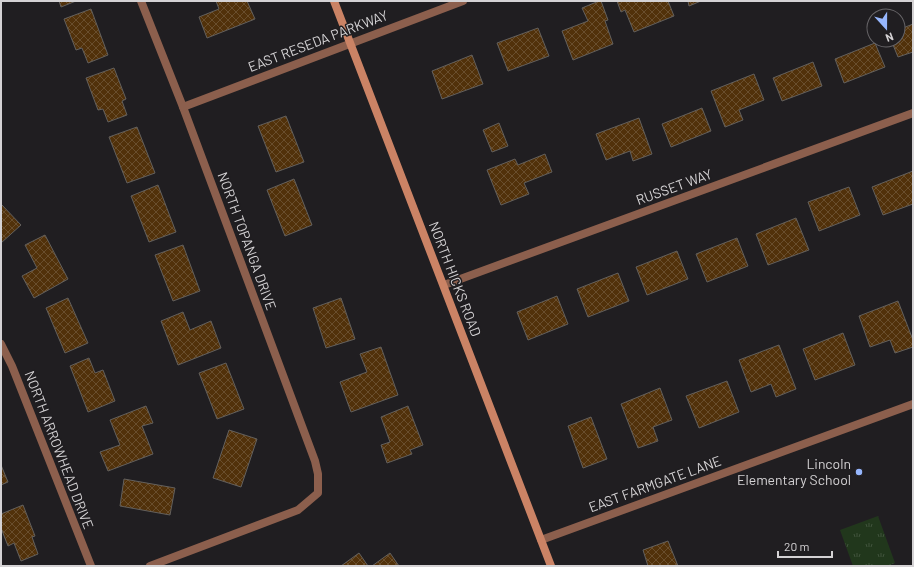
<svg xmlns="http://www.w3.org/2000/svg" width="914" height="567" font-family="Barlow,sans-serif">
	<defs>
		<pattern id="grass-tufts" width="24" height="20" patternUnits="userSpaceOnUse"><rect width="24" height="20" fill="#21371c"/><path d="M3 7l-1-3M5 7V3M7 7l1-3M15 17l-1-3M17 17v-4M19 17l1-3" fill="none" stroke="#40533c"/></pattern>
		<pattern id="building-cross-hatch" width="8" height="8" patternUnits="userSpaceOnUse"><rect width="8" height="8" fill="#51310a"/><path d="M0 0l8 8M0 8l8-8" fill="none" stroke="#694e2d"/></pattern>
	</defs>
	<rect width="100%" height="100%" fill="#201e21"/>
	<!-- grass -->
	<polygon fill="url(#grass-tufts)" points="878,516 895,563 888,566 853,566 840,530"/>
	<!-- building -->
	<g fill="url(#building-cross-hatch)" stroke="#63605d">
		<polygon points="59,1 76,1 61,7"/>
		<polygon points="216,1 247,1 255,19 207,38 199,17 219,9"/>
		<polygon points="599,1 601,1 608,20 605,21 613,44 573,60 562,31 588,21 582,8"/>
		<polygon points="617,1 668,1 674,16 634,32 625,10 621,12"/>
		<polygon points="688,1 701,1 689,6"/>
		<polygon points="91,9 108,55 88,63 82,48 76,50 64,19"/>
		<polygon points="913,24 913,52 898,57 891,40 898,40 898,30"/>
		<polygon points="538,28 549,56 508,71 497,43"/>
		<polygon points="875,43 885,67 844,83 835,59"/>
		<polygon points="472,55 483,84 442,99 432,71"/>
		<polygon points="813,62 822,86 782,101 773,78"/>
		<polygon points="114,68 126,99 122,101 127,115 108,122 103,109 98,110 86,78"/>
		<polygon points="754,74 764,100 739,110 743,120 725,127 711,91"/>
		<polygon points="702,108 711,131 671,147 662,124"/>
		<polygon points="286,116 304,162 276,172 258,126"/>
		<polygon points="639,118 652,154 633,161 630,151 606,160 596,134"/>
		<polygon points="499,123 508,146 492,152 483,130"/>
		<polygon points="137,127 155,173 127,183 109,137"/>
		<polygon points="545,154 552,172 524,183 529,194 501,205 487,170 515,159 518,165"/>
		<polygon points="913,171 913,204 883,215 872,187"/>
		<polygon points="294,179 312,225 285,236 267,190"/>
		<polygon points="158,185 176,232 149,242 131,196"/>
		<polygon points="849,187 860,215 819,231 808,202"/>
		<polygon points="1,204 21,225 1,243"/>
		<polygon points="796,218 809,250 768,265 756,234"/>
		<polygon points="45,235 68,279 34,298 22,276 37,268 25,245"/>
		<polygon points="737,238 748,266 707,282 696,254"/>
		<polygon points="183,245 200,291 173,301 155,255"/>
		<polygon points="677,251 688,279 647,295 636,267"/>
		<polygon points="618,273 629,301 588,317 577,289"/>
		<polygon points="557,296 568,324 528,340 517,312"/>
		<polygon points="68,298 88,343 65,353 46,308"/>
		<polygon points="341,298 355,339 326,348 313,308"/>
		<polygon points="898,301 913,340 913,347 895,353 890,340 870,347 859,316"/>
		<polygon points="183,312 190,330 211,321 221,348 178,365 161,321"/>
		<polygon points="843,333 855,365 815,380 803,349"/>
		<polygon points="779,345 796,389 776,397 771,384 751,392 739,360"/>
		<polygon points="381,347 398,395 351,412 340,382 367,372 360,354"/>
		<polygon points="89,358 95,373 103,370 115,401 88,412 70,366"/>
		<polygon points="226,363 244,409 217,419 199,373"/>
		<polygon points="727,381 739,412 699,428 686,396"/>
		<polygon points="660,388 672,420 653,427 658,441 638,448 621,404"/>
		<polygon points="146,406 153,423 142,426 153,454 108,471 100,452 120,445 110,420"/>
		<polygon points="408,406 423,445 410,450 412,454 387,463 381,445 390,442 381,417"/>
		<polygon points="591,417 607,459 583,468 568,426"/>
		<polygon points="229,430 257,439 241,487 213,478"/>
		<polygon points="1,465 8,482 1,485"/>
		<polygon points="124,479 175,488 170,515 120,506"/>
		<polygon points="23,505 35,536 32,537 38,554 21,561 14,543 8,546 1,528 1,514"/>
		<polygon points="668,541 678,566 648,566 643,550"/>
		<polygon points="359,553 368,566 341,566"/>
		<polygon points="390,553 399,566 372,566"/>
	</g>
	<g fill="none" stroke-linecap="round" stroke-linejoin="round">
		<!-- street -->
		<g stroke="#8c5f4d" stroke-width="8">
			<polyline points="141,1 183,107 315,461 318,474 318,493 298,510 150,566"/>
			<polyline points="183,107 463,1"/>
			<polyline points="444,285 913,113"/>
			<polyline points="1,344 12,366 91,566"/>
			<polyline points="541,540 913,404"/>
		</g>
		<!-- secondary -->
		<polyline stroke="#cb8365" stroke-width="8" points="334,1 551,566"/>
	</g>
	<!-- markers -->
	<circle fill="#96b6fd" stroke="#201e21" stroke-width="1.5" cx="859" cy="472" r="4"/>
	<g text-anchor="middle" stroke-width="3" stroke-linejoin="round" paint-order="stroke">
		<!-- street labels -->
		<g font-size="14" fill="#d4d2d4" stroke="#201e21">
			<text transform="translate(318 41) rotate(-21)" y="5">EAST RESEDA PARKWAY</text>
			<text transform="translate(674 187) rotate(-20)" y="5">RUSSET WAY</text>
			<text transform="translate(247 241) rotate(70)" y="5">NORTH TOPANGA DRIVE</text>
			<text transform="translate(455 279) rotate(69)" y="5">NORTH HICKS ROAD</text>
			<text transform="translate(59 450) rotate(69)" y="5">NORTH ARROWHEAD DRIVE</text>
			<text transform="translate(655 484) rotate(-20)" y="5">EAST FARMGATE LANE</text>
		</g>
		<!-- poi labels -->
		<g font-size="14" fill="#d4d2d4" stroke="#201e21" text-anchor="end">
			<text x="851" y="469">Lincoln<tspan x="851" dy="16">Elementary School</tspan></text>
		</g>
	</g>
	<!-- border -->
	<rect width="914" height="567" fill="none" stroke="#d4d2d4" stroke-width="4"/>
	<!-- north arrow -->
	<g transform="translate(886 28) rotate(159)"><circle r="19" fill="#201e21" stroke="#686669"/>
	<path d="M0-3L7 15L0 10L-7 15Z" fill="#96b6fd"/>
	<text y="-6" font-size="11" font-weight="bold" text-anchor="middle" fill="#d4d2d4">N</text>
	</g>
	<!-- scale -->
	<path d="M778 551v6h54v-6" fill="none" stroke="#d4d2d4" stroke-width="2"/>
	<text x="784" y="551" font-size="12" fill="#d4d2d4" stroke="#201e21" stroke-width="3" paint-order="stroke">20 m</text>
</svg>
